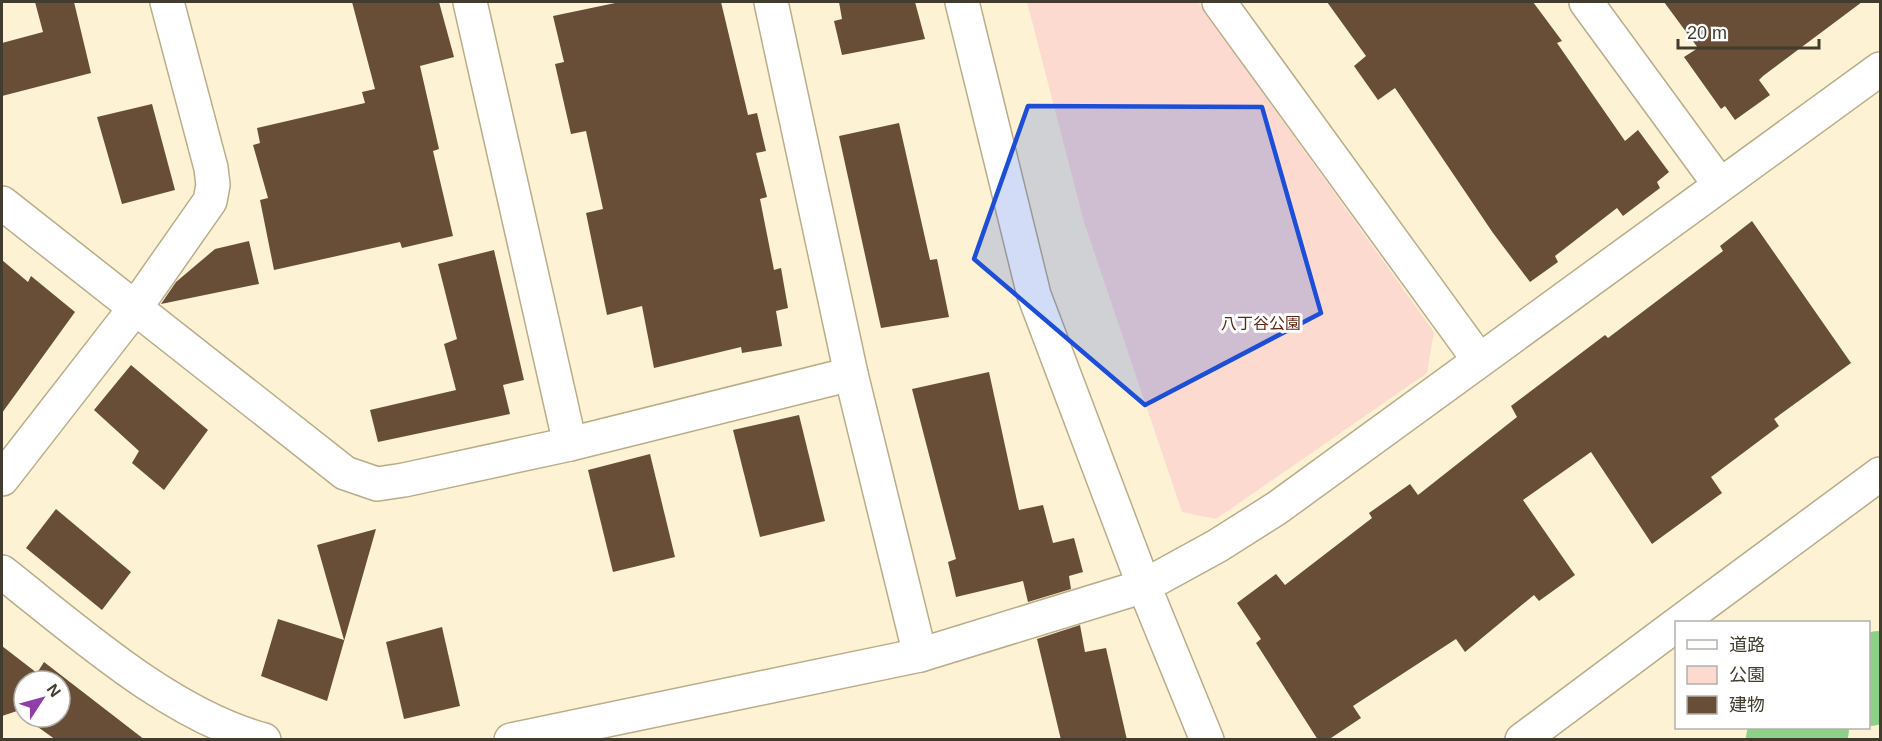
<svg xmlns="http://www.w3.org/2000/svg" width="1882" height="741" font-family="Helvetica,'Noto Sans JP',sans-serif">
	<rect width="100%" height="100%" fill="#fdf2d4"/>
	<!-- green -->
	<polygon fill="#fcdad0" points="1027,2 1198,2 1434,332 1427,373 1216,519 1182,512 1084,222"/>
	<g fill="none" stroke-linecap="round" stroke-linejoin="round">
		<!-- river -->
		<g stroke="#8cd187" stroke-width="86">
			<polyline points="1868,683 1880,674"/>
			<polyline points="1789,740 1806,728"/>
		</g>
	</g>
	<!-- building -->
	<g fill="#684e37">
		<polygon points="35,2 74,2 91,73 2,96 2,43 43,32"/>
		<polygon points="352,2 439,2 454,57 420,66 439,149 433,151 453,236 402,248 400,242 274,270 260,200 268,198 253,145 260,143 257,128 365,103 362,92 375,89"/>
		<polygon points="620,2 721,2 748,115 757,113 766,151 756,153 767,197 760,199 774,270 781,268 788,308 776,311 782,346 742,353 741,347 654,368 642,306 607,315 586,213 603,209 586,131 571,134 555,64 564,62 553,16"/>
		<polygon points="839,2 915,2 925,39 842,55 834,21 842,19"/>
		<polygon points="1327,2 1533,2 1562,41 1557,43 1625,141 1638,130 1669,172 1657,182 1660,188 1623,216 1617,208 1555,256 1558,262 1530,282 1493,233 1395,88 1378,100 1354,66 1366,56"/>
		<polygon points="1664,2 1862,2 1763,76 1759,80 1770,95 1735,120 1725,106 1721,109 1684,57 1698,48"/>
		<polygon points="152,104 175,190 122,204 97,117"/>
		<polygon points="899,123 930,260 937,259 949,317 881,328 839,136"/>
		<polygon points="1752,221 1851,363 1774,419 1779,426 1711,477 1722,493 1652,544 1591,452 1523,500 1575,575 1539,601 1534,595 1465,652 1456,639 1353,706 1361,718 1328,740 1318,740 1256,643 1261,639 1237,603 1276,574 1285,585 1372,518 1369,513 1410,484 1418,495 1517,417 1511,406 1605,335 1608,338 1723,251 1720,246"/>
		<polygon points="249,241 259,284 161,304 176,282 215,249"/>
		<polygon points="494,250 524,380 503,385 510,414 378,442 370,410 456,390 444,344 457,339 438,264"/>
		<polygon points="2,260 28,282 31,276 75,312 2,413"/>
		<polygon points="131,365 208,430 164,490 132,463 139,451 94,410"/>
		<polygon points="989,372 1019,510 1043,505 1053,543 1074,538 1083,572 1069,576 1071,589 1028,602 1023,581 956,597 948,562 956,559 912,389"/>
		<polygon points="799,415 825,521 760,537 733,430"/>
		<polygon points="650,454 675,557 613,572 588,470"/>
		<polygon points="56,509 131,572 102,610 26,548"/>
		<polygon points="376,529 327,701 261,676 278,619 344,640 317,545"/>
		<polygon points="1080,625 1085,652 1106,648 1127,740 1061,740 1037,639"/>
		<polygon points="442,627 460,706 404,719 386,642"/>
		<polygon points="2,646 37,673 44,662 145,740 56,740 24,717 60,717 60,681 24,681 24,717 17,711 2,716"/>
	</g>
	<g fill="none" stroke-linecap="round" stroke-linejoin="round">
		<!-- street casing -->
		<g stroke="#b9ac89" stroke-width="36">
			<g id="street">
				<polyline points="470,2 570,444"/>
				<polyline points="771,2 851,374 920,655"/>
				<polyline points="1219,2 1479,360"/>
				<polyline points="1586,2 1720,185"/>
				<polyline points="2,203 345,473 377,484 404,480 570,444 851,374"/>
				<polyline points="2,479 135,308 210,201 213,185 211,168 167,2"/>
				<path d="M2,572C77,631 170,715 264,740"/>
				<polyline points="511,740 920,655 1144,586 1217,546 1277,508 1880,69"/>
			</g>
		</g>
		<!-- secondary casing -->
		<g stroke="#b9ac89" stroke-width="36">
			<g id="secondary">
				<polyline points="962,2 1034,295 1144,586 1207,740"/>
				<polyline points="1680,622 1880,474"/>
				<polyline points="1522,740 1676,625"/>
			</g>
		</g>
		<!-- street -->
		<use href="#street" stroke="#fff" stroke-width="33"/>
		<!-- secondary -->
		<use href="#secondary" stroke="#fff" stroke-width="33"/>
	</g>
	<!-- marked area -->
	<path fill="#1d4ed8" fill-opacity="0.2" stroke="#1d4ed8" stroke-width="4.5" stroke-linejoin="round" d="M1028,106L1262,107L1321,313L1145,405L974,259Z"/>
	<g text-anchor="middle" stroke-width="6" stroke-linejoin="round" paint-order="stroke">
		<!-- park labels -->
		<g font-size="16" fill="#602413" stroke="#fff">
			<text x="1261" y="329">八丁谷公園</text>
		</g>
	</g>
	<!-- border -->
	<rect width="1882" height="741" fill="none" stroke="#413c2d" stroke-width="6"/>
	<!-- legend -->
	<rect x="1675" y="621" width="195" height="108" fill="#ffffff" stroke="#b3b1ab" stroke-width="1.5"/>
	<rect x="1687" y="640" width="30" height="9" fill="#ffffff" stroke="#b3b1ab" stroke-width="1.5"/>
	<text x="1729" y="651" font-size="18" fill="#413c2d">道路</text>
	<rect x="1687" y="666" width="30" height="18" fill="#fcdad0" stroke="#b3b1ab" stroke-width="1.5"/>
	<text x="1729" y="681" font-size="18" fill="#413c2d">公園</text>
	<rect x="1687" y="696" width="30" height="18" fill="#684e37" stroke="#b3b1ab" stroke-width="1.5"/>
	<text x="1729" y="711" font-size="18" fill="#413c2d">建物</text>
	<!-- north arrow -->
	<g transform="translate(42 699) rotate(54)"><circle r="28" fill="#ffffff" stroke="#b3b1ab" stroke-width="1.5"/>
	<path d="M0-4.5L10 22L0 15L-10 22Z" fill="#903caa"/>
	<text y="-9" font-size="16" font-weight="bold" text-anchor="middle" fill="#413c2d">N</text>
	</g>
	<!-- scale -->
	<path d="M1678 39v9h141v-9" fill="none" stroke="#413c2d" stroke-width="3"/>
	<text x="1687" y="39" font-size="18" fill="#413c2d" stroke="#ffffff" stroke-width="4.5" paint-order="stroke">20 m</text>
</svg>
